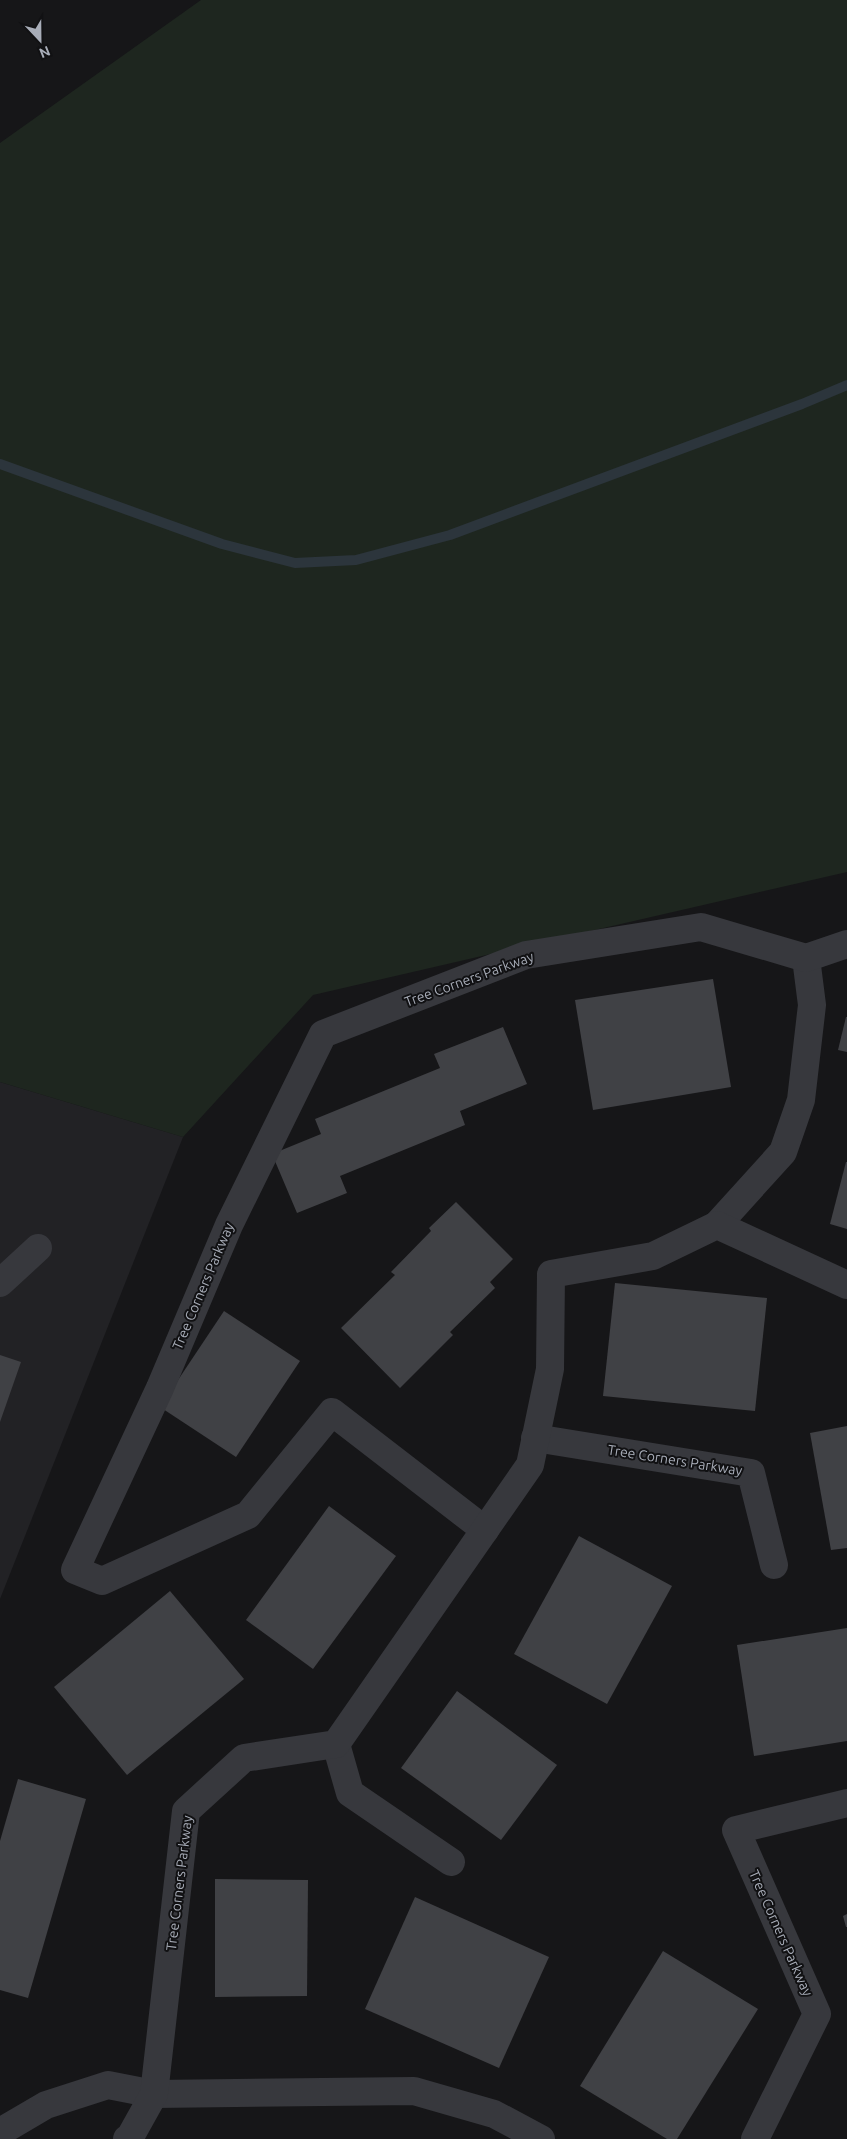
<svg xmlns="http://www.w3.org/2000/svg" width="847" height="2139" font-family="Ubuntu,sans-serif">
	<rect width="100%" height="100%" fill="#161618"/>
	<!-- built -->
	<polygon fill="#222225" points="0,1082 183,1137 0,1599"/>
	<!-- green -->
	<polygon fill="#1e261f" points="201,0 847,0 847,872 313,995 183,1137 0,1082 0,143"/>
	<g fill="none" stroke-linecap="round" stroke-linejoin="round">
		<!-- stream -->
		<polyline stroke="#2c353c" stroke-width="10" points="0,464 222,544 295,563 356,560 450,535 802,404 847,385"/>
	</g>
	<!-- building -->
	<g fill="#404145">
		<polygon points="713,979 731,1087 593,1110 575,1000"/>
		<polygon points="846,1017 847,1017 847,1052 838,1050"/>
		<polygon points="503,1027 527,1084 460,1111 465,1125 340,1176 347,1193 297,1213 272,1154 321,1134 315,1119 440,1068 434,1054"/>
		<polygon points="846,1162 847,1162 847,1229 830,1224"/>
		<polygon points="456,1202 513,1259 490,1282 495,1288 450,1332 453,1335 400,1388 341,1328 395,1275 391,1272 431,1231 429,1228"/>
		<polygon points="615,1283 767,1298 755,1411 603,1396"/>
		<polygon points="224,1311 300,1361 236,1457 160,1407"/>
		<polygon points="0,1355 21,1362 0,1422"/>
		<polygon points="847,1426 847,1548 831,1550 810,1433"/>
		<polygon points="329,1506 396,1556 313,1669 246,1620"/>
		<polygon points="579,1536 672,1586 607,1704 514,1654"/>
		<polygon points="170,1591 244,1679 127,1775 54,1687"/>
		<polygon points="847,1628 847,1741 754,1756 737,1645"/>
		<polygon points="457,1691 557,1765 501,1840 401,1768"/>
		<polygon points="18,1779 86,1799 28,1998 0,1990 0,1841"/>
		<polygon points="215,1879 308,1880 307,1996 215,1997"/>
		<polygon points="415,1897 549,1957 499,2068 365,2009"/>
		<polygon points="847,1914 847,1927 846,1927 843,1916"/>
		<polygon points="663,1951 758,2009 677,2139 667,2139 580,2086"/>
	</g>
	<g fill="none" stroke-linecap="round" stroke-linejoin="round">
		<!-- minor -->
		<g stroke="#37383d" stroke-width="28">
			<polyline points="717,1225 783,1152 801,1100 812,1005 806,958"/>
			<polyline points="0,1283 38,1248"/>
			<polyline points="535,1438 751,1473 774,1565"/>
			<polyline points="485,1530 332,1412 248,1515 102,1581 75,1570 160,1388 229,1225 323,1034 526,955 701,927 806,958 847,944"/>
			<polyline points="336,1744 350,1793 451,1862"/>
			<polyline points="0,2132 46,2105 108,2085 154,2094 414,2091 494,2114 541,2139"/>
			<polyline points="127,2139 130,2137 154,2094 186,1811 244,1758 336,1744 530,1465 550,1369 551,1274 653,1256 717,1225 847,1285"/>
			<polyline points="755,2139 817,2014 736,1830 847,1803"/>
		</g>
	</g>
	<g text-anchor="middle" stroke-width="4" stroke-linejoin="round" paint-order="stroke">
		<!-- street labels -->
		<g font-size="14" fill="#a8adb8" stroke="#111113">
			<text transform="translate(469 979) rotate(-20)" y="5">Tree Corners Parkway</text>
			<text transform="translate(203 1286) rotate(-67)" y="5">Tree Corners Parkway</text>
			<text transform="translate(675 1460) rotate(9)" y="5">Tree Corners Parkway</text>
			<text transform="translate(179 1883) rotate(-83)" y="5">Tree Corners Parkway</text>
			<text transform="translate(781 1933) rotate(66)" y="5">Tree Corners Parkway</text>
		</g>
	</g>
	<!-- north arrow -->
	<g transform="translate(40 40) rotate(158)" stroke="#111113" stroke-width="4" paint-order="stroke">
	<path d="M0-4L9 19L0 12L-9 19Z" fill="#a8adb8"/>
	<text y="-8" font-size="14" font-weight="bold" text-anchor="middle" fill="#a8adb8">N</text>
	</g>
</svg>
